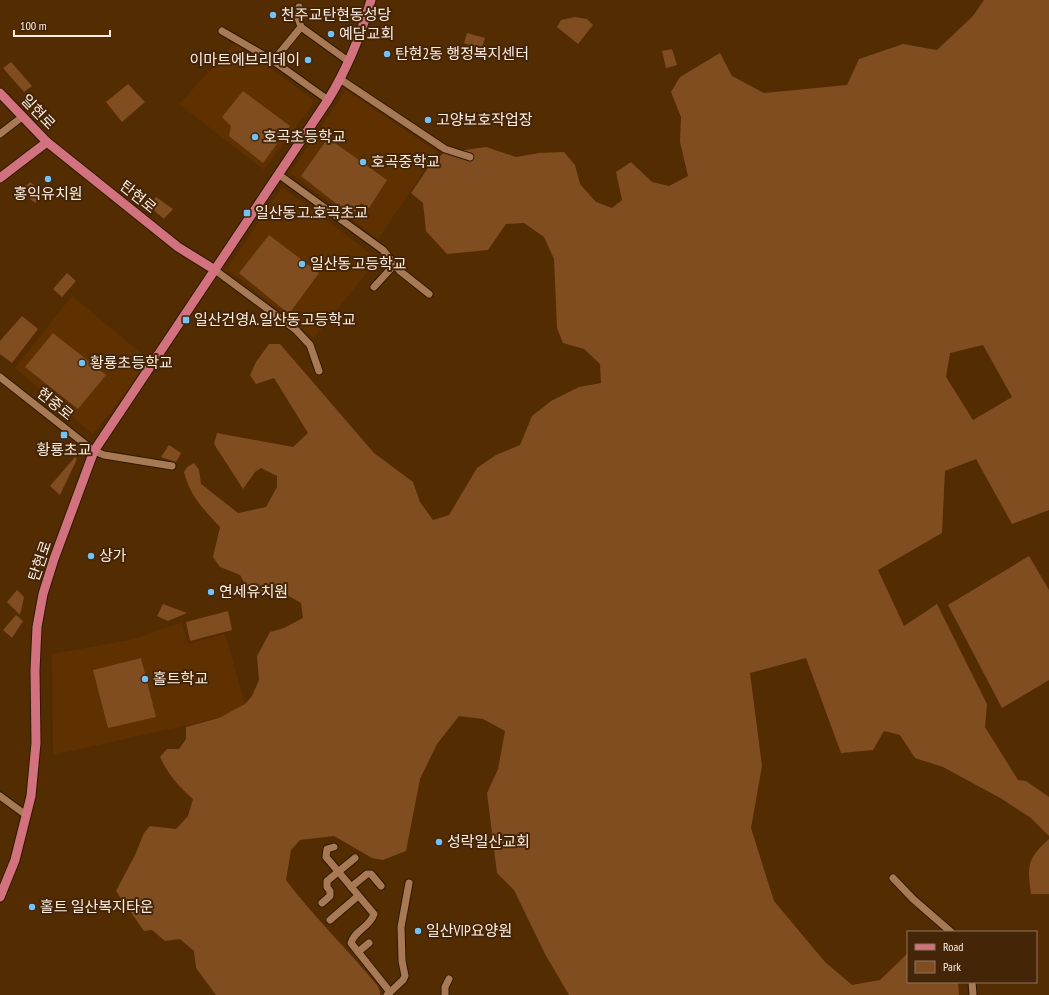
<svg xmlns="http://www.w3.org/2000/svg" width="1049" height="995" font-family="'PT Sans Narrow','Noto Sans KR',sans-serif">
	<rect width="100%" height="100%" fill="#542c01"/>
	<!-- built -->
	<g fill="#5f3100">
		<polygon points="235,43 315,101 264,170 179,104"/>
		<polygon points="346,90 437,152 378,239 290,173"/>
		<polygon points="282,187 378,259 314,338 227,269"/>
		<polygon points="72,296 148,359 132,384 93,434 15,368"/>
		<polygon points="182,622 188,644 225,634 245,704 219,718 53,755 52,654 134,639"/>
	</g>
	<!-- green -->
	<g fill="#7f4d20" fill-rule="evenodd">
		<path d="M984,0H1049V510L1012,524L976,459L945,471L942,533L878,570L904,626L937,604L987,704L985,727L1018,780L1026,781L1049,797V836L1031,818L1002,799L943,767L915,758L900,735L884,731L873,750L841,753L806,658L750,673L762,766L751,828L774,901L825,962L852,985L880,980L908,953V982H958L959,995H569L545,954L514,890L497,873L487,793L498,769L505,731L483,719L459,716L437,744L420,779L406,851L383,860L372,858L334,836L300,840L291,850L286,880C314,917 347,949 377,985L380,991V995H216L196,968L194,951L180,939L165,941L152,930L144,931L116,891L135,855L144,833L150,826L176,829L188,816L193,799C178,786 168,774 160,757L167,749H179L186,739V727L219,718L245,704L252,696L259,680L257,656L270,632L284,628L303,618L301,603L287,595L260,593L248,589L240,575L220,567L213,557L220,527C204,510 190,496 184,472L187,467L194,463L199,470L201,484L238,513L266,507L277,487V476L261,468L255,472L243,489L214,444L217,433L293,447L308,433L274,378L256,384L250,375L256,362L269,344H280L374,453L413,482L420,502L433,520L449,515L477,468L496,455L520,445L532,416L551,401L579,387L601,383L600,364L584,349L563,343L557,328L554,259L544,237L524,223L506,224L488,250L447,254L426,231L423,203L411,193L432,162L444,153L486,147L516,157L539,153L564,152L575,165L580,184L596,202L612,208L622,200L616,172L631,162L652,182L669,186L688,176L680,142L681,117L671,92L680,77L720,53L732,76L764,93L847,85L859,59L903,44L937,50L973,16ZM983,345L1012,397L973,420L946,377L950,353Z"/>
		<polygon points="575,17 587,19 593,25 578,44 557,27 561,20"/>
		<polygon points="467,33 485,38 481,50 464,43"/>
		<polygon points="672,49 677,65 666,68 662,51"/>
		<polygon points="11,62 32,86 24,92 3,68"/>
		<polygon points="128,84 145,102 122,122 106,102"/>
		<polygon points="243,91 290,126 263,163 229,136 231,126 222,117"/>
		<polygon points="328,138 387,180 369,208 361,203 352,216 301,176"/>
		<polygon points="30,182 44,193 35,203 21,191"/>
		<polygon points="156,197 173,209 164,219 149,206"/>
		<polygon points="269,235 319,273 289,314 239,273"/>
		<polygon points="67,273 76,281 62,297 53,289"/>
		<polygon points="22,316 38,329 12,363 0,354 0,341"/>
		<polygon points="53,333 106,375 78,409 25,367"/>
		<polygon points="169,445 181,453 176,462 161,457"/>
		<polygon points="75,457 77,459 60,495 50,486"/>
		<polygon points="1029,556 1049,590 1049,680 1002,708 948,605"/>
		<polygon points="17,590 24,597 20,615 7,602"/>
		<polygon points="163,604 187,613 168,621 157,616"/>
		<polygon points="228,611 232,630 190,641 186,622"/>
		<polygon points="16,615 23,621 12,638 3,630"/>
		<polygon points="141,658 156,717 108,728 93,670"/>
		<path d="M1049,839V894H1031C1027,865 1027,859 1049,839Z"/>
	</g>
	<g fill="none" stroke-linecap="round" stroke-linejoin="round">
		<!-- minor casing -->
		<g stroke="#2f1905" stroke-width="9">
			<g id="minor">
				<polyline points="299,7 298,18 301,27 348,61"/>
				<polyline points="222,31 272,60 328,100"/>
				<polyline points="278,55 301,27"/>
				<polyline points="340,79 445,149 470,157"/>
				<polyline points="0,134 22,117"/>
				<polyline points="278,174 383,250 400,271 429,294"/>
				<polyline points="215,270 296,330 310,345 319,371"/>
				<polyline points="374,287 395,264"/>
				<polyline points="0,377 94,451 104,455 172,466"/>
				<polyline points="0,796 26,815"/>
				<path d="M334,847L327,849L326,857L374,914C370,927 354,931 351,943L390,992"/>
				<polyline points="893,878 913,899 951,932"/>
				<polyline points="351,887 367,874 371,874 381,886"/>
				<polyline points="322,903 330,896 330,891 327,887 327,881 355,858"/>
				<polyline points="330,920 358,896"/>
				<polyline points="358,952 369,943"/>
				<polyline points="972,982 973,995"/>
				<polyline points="387,995 403,980 405,976 402,961 401,927 409,883"/>
				<polyline points="445,995 445,987 449,979"/>
			</g>
		</g>
		<!-- major casing -->
		<g stroke="#2f1905" stroke-width="11">
			<g id="major">
				<polyline points="0,93 47,142 178,247 215,270"/>
				<polyline points="0,178 47,142"/>
				<path d="M0,897L15,860L31,796L36,743L35,670L37,627L43,594L54,559L94,451L328,100C347,69 361,35 371,0"/>
			</g>
		</g>
		<!-- minor -->
		<use href="#minor" stroke="#a77954" stroke-width="7"/>
		<!-- major -->
		<use href="#major" stroke="#d3727f" stroke-width="9"/>
	</g>
	<!-- markers -->
	<g fill="#73c1f6" stroke="#442507" stroke-width="1.5">
		<circle cx="273" cy="15" r="4"/>
		<circle cx="331" cy="34" r="4"/>
		<circle cx="387" cy="54" r="4"/>
		<circle cx="308" cy="60" r="4"/>
		<circle cx="428" cy="120" r="4"/>
		<circle cx="255" cy="137" r="4"/>
		<circle cx="363" cy="162" r="4"/>
		<circle cx="48" cy="179" r="4"/>
		<rect x="243" y="209" width="8" height="8" rx="2"/>
		<circle cx="302" cy="264" r="4"/>
		<rect x="182" y="316" width="8" height="8" rx="2"/>
		<circle cx="82" cy="363" r="4"/>
		<rect x="60" y="431" width="8" height="8" rx="2"/>
		<circle cx="91" cy="556" r="4"/>
		<circle cx="211" cy="592" r="4"/>
		<circle cx="145" cy="679" r="4"/>
		<circle cx="439" cy="842" r="4"/>
		<circle cx="32" cy="907" r="4"/>
		<circle cx="418" cy="931" r="4"/>
	</g>
	<g text-anchor="middle" stroke-width="4" stroke-linejoin="round" paint-order="stroke">
		<!-- poi labels -->
		<g font-size="15" fill="#feeee2" stroke="#442507" text-anchor="start">
			<text x="281" y="20">천주교탄현동성당</text>
			<text x="339" y="39">예담교회</text>
			<text x="395" y="59">탄현2동 행정복지센터</text>
			<text x="300" y="65" text-anchor="end">이마트에브리데이</text>
			<text x="436" y="125">고양보호작업장</text>
			<text x="263" y="142">호곡초등학교</text>
			<text x="371" y="167">호곡중학교</text>
			<text x="48" y="199" text-anchor="middle">홍익유치원</text>
			<text x="255" y="218">일산동고.호곡초교</text>
			<text x="310" y="269">일산동고등학교</text>
			<text x="194" y="325">일산건영A.일산동고등학교</text>
			<text x="90" y="368">황룡초등학교</text>
			<text x="64" y="455" text-anchor="middle">황룡초교</text>
			<text x="99" y="561">상가</text>
			<text x="219" y="597">연세유치원</text>
			<text x="153" y="684">홀트학교</text>
			<text x="447" y="847">성락일산교회</text>
			<text x="40" y="912">홀트 일산복지타운</text>
			<text x="426" y="936">일산VIP요양원</text>
		</g>
		<!-- street labels -->
		<g font-size="15" fill="#feeee2" stroke="#442507">
			<text transform="translate(38 112) rotate(46)" y="5">일현로</text>
			<text transform="translate(138 197) rotate(39)" y="5">탄현로</text>
			<text transform="translate(55 404) rotate(39)" y="5">현중로</text>
			<text transform="translate(40 561) rotate(-71)" y="5">탄현로</text>
		</g>
	</g>
	<!-- legend -->
	<rect x="907" y="931" width="130" height="52" fill="#442507" stroke="#8e755f"/>
	<rect x="915" y="944" width="20" height="6" fill="#d3727f" stroke="#8e755f"/>
	<text x="943" y="951" font-size="12" fill="#feeee2">Road</text>
	<rect x="915" y="961" width="20" height="12" fill="#7f4d20" stroke="#8e755f"/>
	<text x="943" y="971" font-size="12" fill="#feeee2">Park</text>
	<!-- scale -->
	<path d="M14 30v6h96v-6" fill="none" stroke="#feeee2" stroke-width="2"/>
	<text x="20" y="30" font-size="12" fill="#feeee2" stroke="#442507" stroke-width="3" paint-order="stroke">100 m</text>
</svg>
